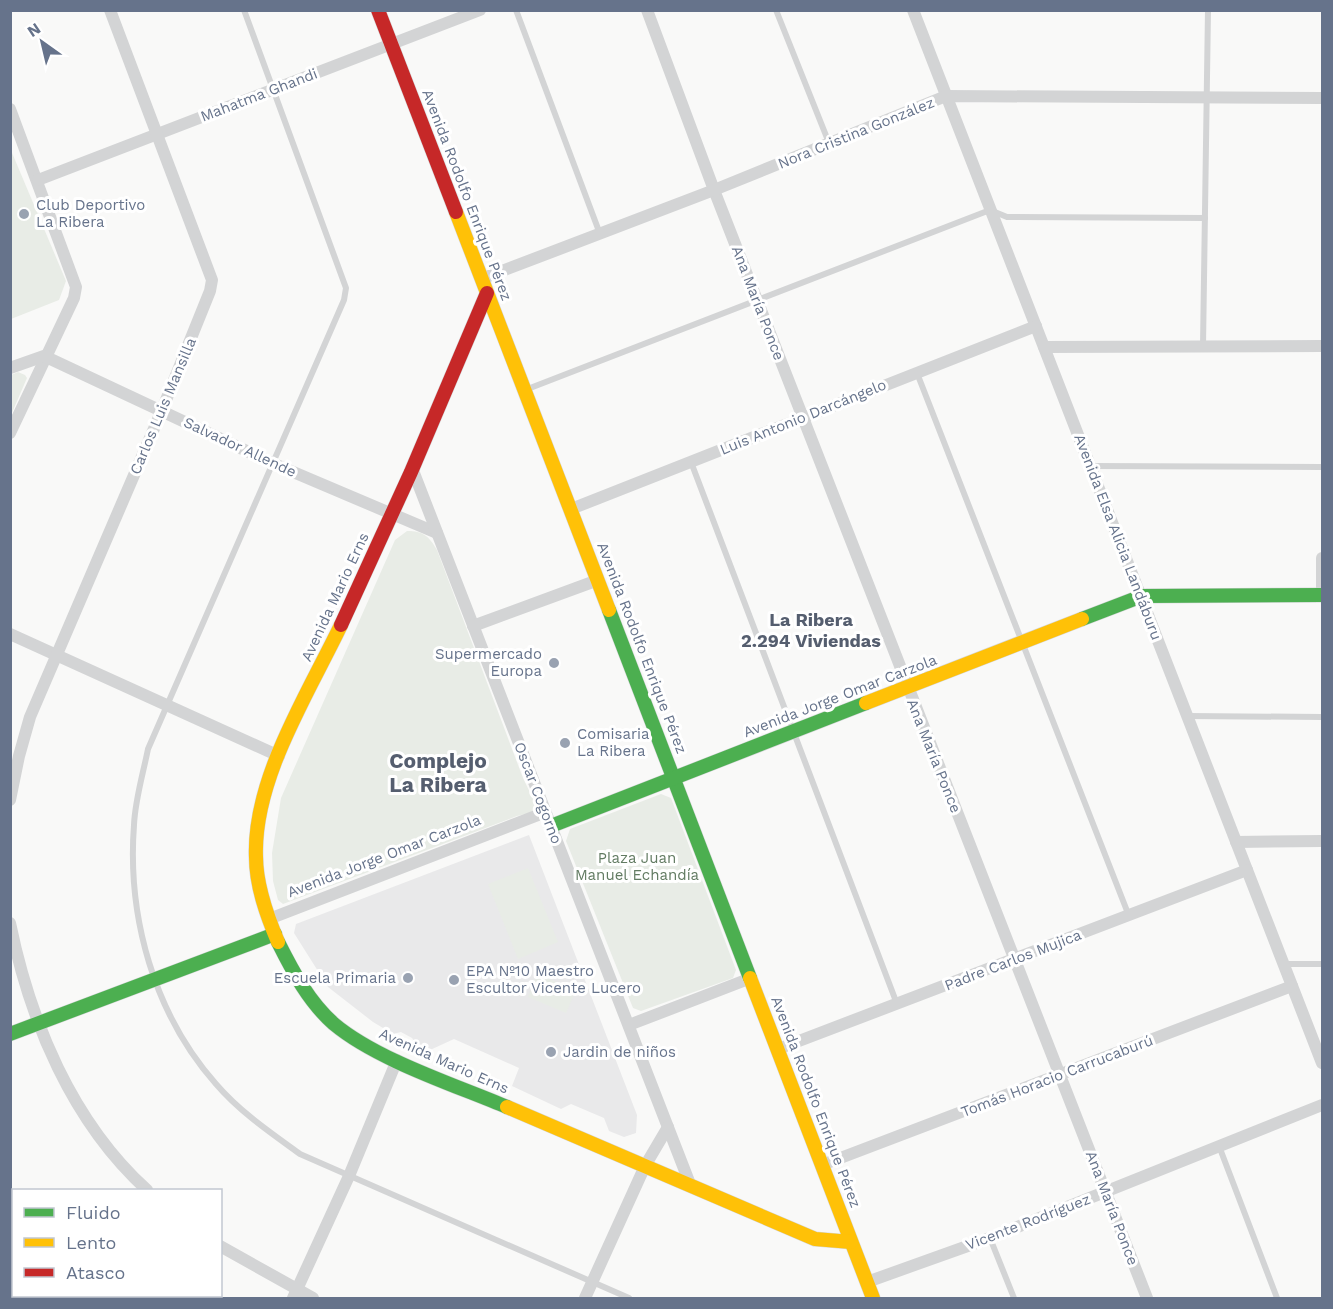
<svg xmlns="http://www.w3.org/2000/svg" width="1333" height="1309" font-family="'Work Sans',sans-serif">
	<rect width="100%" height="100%" fill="#f9f9f8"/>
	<!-- built -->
	<polygon fill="#e9e9ea" points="529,835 637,1115 636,1133 624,1137 609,1131 604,1118 571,1104 561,1109 512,1086 519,1068 454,1039 430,1050 417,1045 412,1038 401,1032 393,1034 373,1022 328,987 294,933 296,924"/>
	<!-- green -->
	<g fill="#e8ece6">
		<polygon points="10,148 66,281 59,300 11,319"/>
		<polygon points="18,372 25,375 27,378 11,415 11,375"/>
		<path d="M407,531C423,531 429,536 437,550L523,778L537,807L530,813L517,816L283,904L278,900L273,881L272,853L281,798L395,540Z"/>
		<polygon points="661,794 671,798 736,970 733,978 641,1011 633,1008 566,841 570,829"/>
		<polygon points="528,868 558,942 518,959 488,884"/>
		<polygon points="537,974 576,990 566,1013 528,997"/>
		<polygon points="10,1239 13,1243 14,1296 63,1296 67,1298 11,1298"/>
	</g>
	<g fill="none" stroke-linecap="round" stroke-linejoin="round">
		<!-- fast casing -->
		<g stroke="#d5d7d9" stroke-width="15">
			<g id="fast">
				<polyline points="609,610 750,978"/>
				<polyline points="1082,619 1142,596 1322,595"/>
				<polyline points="551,826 866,703"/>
				<path d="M278,942C293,972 309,1002 334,1024C377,1060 455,1085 507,1107"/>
				<polyline points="10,1034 275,934"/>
			</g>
		</g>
		<!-- slow casing -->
		<g stroke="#d5d7d9" stroke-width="15">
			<g id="slow">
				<polyline points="456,212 609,610"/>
				<polyline points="866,703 1082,619"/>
				<path d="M278,942C267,916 256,886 256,857C253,779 308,694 341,625"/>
				<polyline points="750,978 873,1298"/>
				<polyline points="507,1107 815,1239 851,1242"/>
			</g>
		</g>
		<!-- jam casing -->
		<g stroke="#d5d7d9" stroke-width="15">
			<g id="jam">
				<polyline points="378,10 456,212"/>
				<polyline points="341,625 411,472 487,293"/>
			</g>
		</g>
		<!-- lane -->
		<g stroke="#d3d4d5" stroke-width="6">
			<path d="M244,10L346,288L344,300L148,749C143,774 135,800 134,825C127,917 154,1014 216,1084C240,1112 271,1133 300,1154L629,1298"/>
			<polyline points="516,10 600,234"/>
			<polyline points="776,10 829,143"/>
			<polyline points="1203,346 1208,10"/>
			<polyline points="917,373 1129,916"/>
			<polyline points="525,390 990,210 1007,217 1205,218"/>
			<polyline points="691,462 897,1004"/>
			<polyline points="1091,466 1322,467"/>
			<polyline points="1188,716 1322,717"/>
			<polyline points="1284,964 1322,964"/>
			<polyline points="1219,1146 1277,1298"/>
			<polyline points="990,1238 1014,1298"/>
		</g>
		<!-- street -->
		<g stroke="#d3d4d5" stroke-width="12">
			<polyline points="647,10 714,190 1147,1298"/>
			<polyline points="913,10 1322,1063"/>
			<polyline points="10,109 76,287 74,298 10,433"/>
			<polyline points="38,180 480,10"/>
			<polyline points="481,279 714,190 946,96 1322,98"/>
			<polyline points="1044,347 1322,346"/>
			<polyline points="10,368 44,356 272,463 437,533"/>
			<polyline points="412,468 690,1184"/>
			<polyline points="571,509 1036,326"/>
			<polyline points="1322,595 1322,558"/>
			<polyline points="473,626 598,580"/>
			<polyline points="10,634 279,756"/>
			<polyline points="10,800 19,756 30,717 162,410 210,291 212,280 110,10"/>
			<polyline points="1236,842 1322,841"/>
			<polyline points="269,919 546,812"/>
			<path d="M10,923C30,1021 72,1122 147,1190"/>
			<polyline points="629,1025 751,978"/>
			<polyline points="778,1049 1247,870"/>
			<polyline points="822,1165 1292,986"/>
			<polyline points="10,1232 14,1236"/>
			<polyline points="220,1246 313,1298"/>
			<polyline points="867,1282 990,1238 1322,1105"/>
			<polyline points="74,1296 78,1298"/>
			<polyline points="293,1298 349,1176 397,1060"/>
			<polyline points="585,1298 645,1166 668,1127"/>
		</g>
		<!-- fast -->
		<use href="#fast" stroke="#4caf50" stroke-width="14"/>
		<!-- slow -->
		<use href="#slow" stroke="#ffc107" stroke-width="14"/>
		<!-- jam -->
		<use href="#jam" stroke="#c62828" stroke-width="14"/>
	</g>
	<!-- markers -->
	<g fill="#99a2b1" stroke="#fff" stroke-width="2">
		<circle cx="24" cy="214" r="6"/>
		<circle cx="554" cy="663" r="6"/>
		<circle cx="565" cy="743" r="6"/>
		<circle cx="408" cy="978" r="6"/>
		<circle cx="454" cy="980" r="6"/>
		<circle cx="551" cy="1052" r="6"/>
	</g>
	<g text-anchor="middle" stroke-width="6" stroke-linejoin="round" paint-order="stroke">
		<!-- street labels -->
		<g font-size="15" fill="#66738b" stroke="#fff">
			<text transform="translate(259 95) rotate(-21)" y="5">Mahatma Ghandi</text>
			<text transform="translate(856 133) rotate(-22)" y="5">Nora Cristina González</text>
			<text transform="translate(467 195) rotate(69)" y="5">Avenida Rodolfo Enrique Pérez</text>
			<text transform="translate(758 303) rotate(69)" y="5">Ana María Ponce</text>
			<text transform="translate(163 406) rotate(-67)" y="5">Carlos Luis Mansilla</text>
			<text transform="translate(803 417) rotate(-22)" y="5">Luis Antonio Darcángelo</text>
			<text transform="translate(240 447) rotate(25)" y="5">Salvador Allende</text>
			<text transform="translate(1118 537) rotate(69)" y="5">Avenida Elsa Alicia Landáburu</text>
			<text transform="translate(335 597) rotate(-65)" y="5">Avenida Mario Erns</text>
			<text transform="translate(642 648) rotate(69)" y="5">Avenida Rodolfo Enrique Pérez</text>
			<text transform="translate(840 696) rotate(-21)" y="5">Avenida Jorge Omar Carzola</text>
			<text transform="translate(934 756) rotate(68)" y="5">Ana María Ponce</text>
			<text transform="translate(538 793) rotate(69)" y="5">Oscar Cogorno</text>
			<text transform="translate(384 856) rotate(-21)" y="5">Avenida Jorge Omar Carzola</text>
			<text transform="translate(1013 960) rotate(-21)" y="5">Padre Carlos Mujica</text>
			<text transform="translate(444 1061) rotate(24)" y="5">Avenida Mario Erns</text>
			<text transform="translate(1057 1076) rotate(-21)" y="5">Tomás Horacio Carrucaburú</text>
			<text transform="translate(816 1102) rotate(69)" y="5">Avenida Rodolfo Enrique Pérez</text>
			<text transform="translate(1112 1208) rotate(69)" y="5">Ana María Ponce</text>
			<text transform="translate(1028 1222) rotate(-21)" y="5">Vicente Rodríguez</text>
		</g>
		<!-- poi labels -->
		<g font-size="15" fill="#66738b" stroke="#fff" text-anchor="start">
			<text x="36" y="210">Club Deportivo<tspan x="36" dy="17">La Ribera</tspan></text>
			<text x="542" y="659" text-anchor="end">Supermercado<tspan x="542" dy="17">Europa</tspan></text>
			<text x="577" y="739">Comisaria<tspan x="577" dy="17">La Ribera</tspan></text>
			<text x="466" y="976">EPA Nº10 Maestro<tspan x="466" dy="17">Escultor Vicente Lucero</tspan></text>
			<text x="396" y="983" text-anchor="end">Escuela Primaria</text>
			<text x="563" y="1057">Jardin de niños</text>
		</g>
		<!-- park labels -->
		<g font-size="15" fill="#627b62" stroke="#fff">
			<text x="637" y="863">Plaza Juan<tspan x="637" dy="17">Manuel Echandía</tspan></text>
		</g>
		<!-- quarter labels -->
		<g font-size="18" font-weight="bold" fill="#555e6f" stroke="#fff">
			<text x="811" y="626">La Ribera<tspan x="811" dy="21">2.294 Viviendas</tspan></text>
		</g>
		<!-- district labels -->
		<g font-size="21" font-weight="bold" fill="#555e6f" stroke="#fff">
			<text x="438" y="768">Complejo<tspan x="438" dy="24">La Ribera</tspan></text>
		</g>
	</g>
	<!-- border -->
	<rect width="1333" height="1309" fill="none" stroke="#66738b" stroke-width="24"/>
	<!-- legend -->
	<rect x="12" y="1189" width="210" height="108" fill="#ffffff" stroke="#c2c7d1" stroke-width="1.5"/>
	<rect x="24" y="1208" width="30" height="9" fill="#4caf50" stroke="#c2c7d1" stroke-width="1.5"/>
	<text x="66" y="1219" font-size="18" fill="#66738b">Fluido</text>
	<rect x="24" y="1238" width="30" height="9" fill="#ffc107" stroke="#c2c7d1" stroke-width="1.5"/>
	<text x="66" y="1249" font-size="18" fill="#66738b">Lento</text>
	<rect x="24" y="1268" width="30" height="9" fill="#c62828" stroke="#c2c7d1" stroke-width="1.5"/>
	<text x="66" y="1279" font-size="18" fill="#66738b">Atasco</text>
	<!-- north arrow -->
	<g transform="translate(42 42) rotate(326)" stroke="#ffffff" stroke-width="4.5" paint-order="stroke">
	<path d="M0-4.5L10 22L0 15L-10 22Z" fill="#66738b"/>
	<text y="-9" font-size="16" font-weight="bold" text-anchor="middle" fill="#66738b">N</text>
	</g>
</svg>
